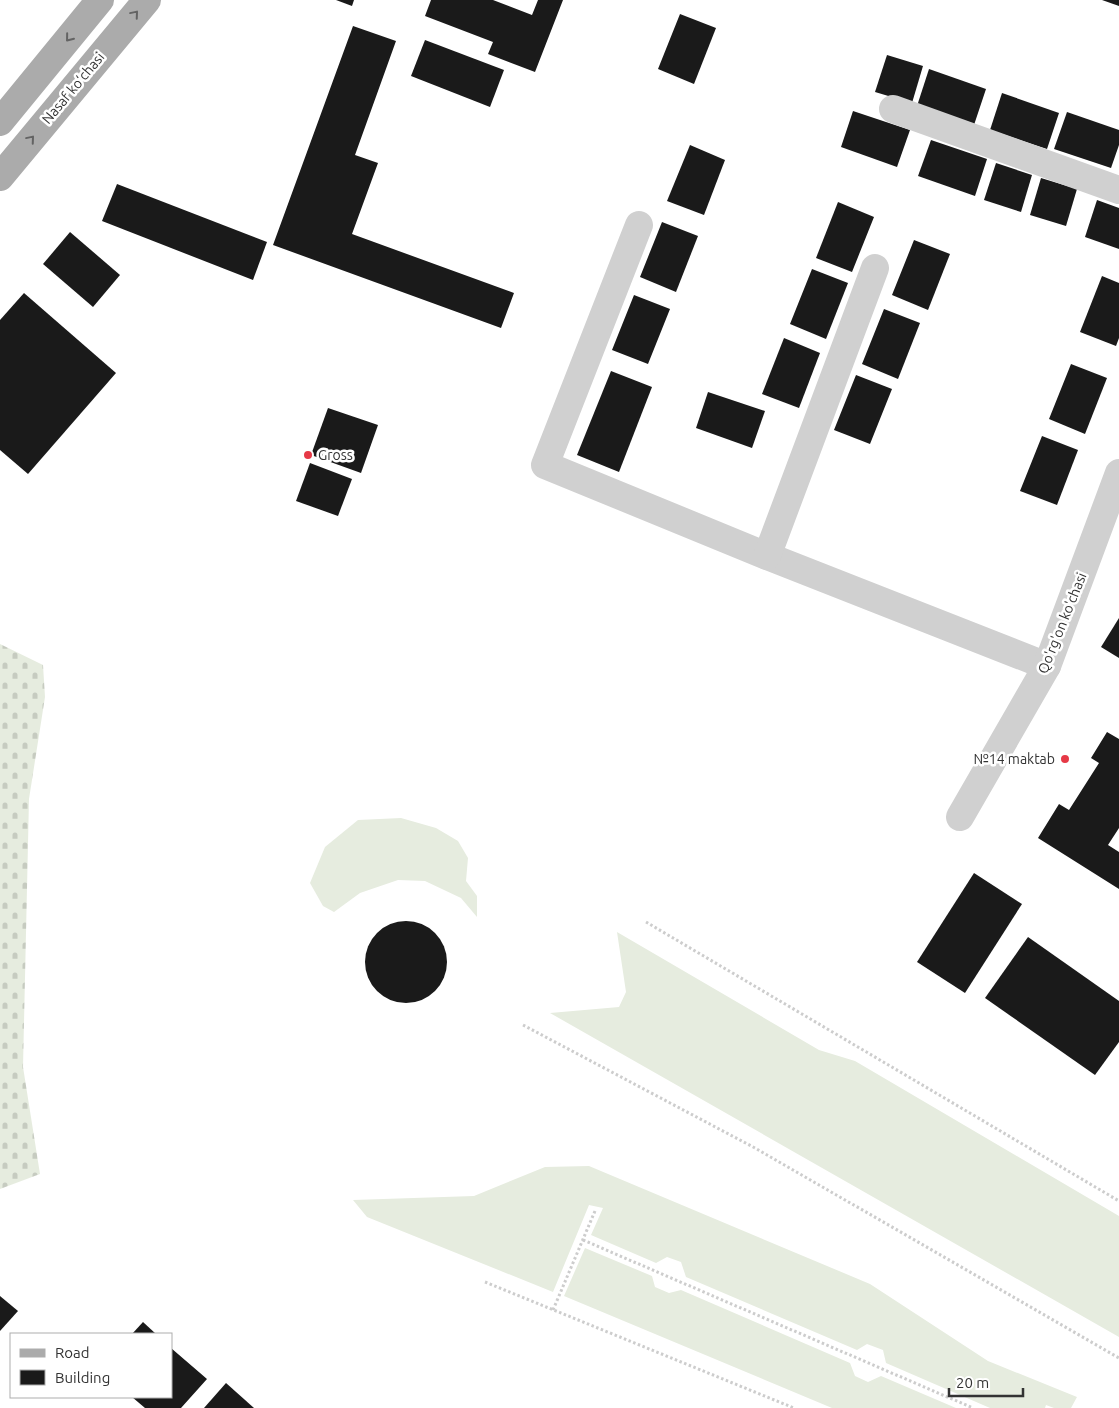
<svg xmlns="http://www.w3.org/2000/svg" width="1119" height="1408" font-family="Ubuntu,sans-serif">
	<defs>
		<pattern id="cemetery-stones" width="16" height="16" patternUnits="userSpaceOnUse" patternTransform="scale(1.25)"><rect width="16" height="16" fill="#e6ecdf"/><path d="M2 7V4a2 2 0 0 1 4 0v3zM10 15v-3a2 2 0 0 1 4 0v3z" fill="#c6cbc0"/></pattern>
	</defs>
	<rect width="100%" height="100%" fill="#fff"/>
	<!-- grass -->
	<g fill="#e6ecdf">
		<polygon points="401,818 436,828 458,841 468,858 466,881 477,896 477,917 461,898 425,881 398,880 360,893 334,912 323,906 310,883 325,847 358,820"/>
		<polygon points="617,932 819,1050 855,1061 1119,1216 1119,1337 550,1013 619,1007 626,992"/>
		<polygon points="589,1166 870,1284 988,1361 1077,1397 1071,1408 1054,1408 1046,1405 1045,1408 990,1408 886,1363 883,1350 867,1344 857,1350 686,1277 681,1262 667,1257 656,1263 591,1235 603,1208 589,1205 553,1292 367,1217 353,1200 474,1196 545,1167"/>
		<polygon points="585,1248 652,1276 655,1287 669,1293 681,1290 850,1363 855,1376 868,1382 881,1376 956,1408 832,1408 564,1296"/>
	</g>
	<!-- cemetery -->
	<polygon fill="url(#cemetery-stones)" points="0,644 43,665 45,697 29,799 23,1067 40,1174 0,1189"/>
	<!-- building -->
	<g fill="#1a1a1a">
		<polygon points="336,0 354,0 352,6"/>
		<polygon points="431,0 493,0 532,15 538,0 563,0 535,72 488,54 493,42 425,16"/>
		<polygon points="1102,0 1119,0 1119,6"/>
		<polygon points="680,14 716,28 694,84 658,69"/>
		<polygon points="353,26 396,41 355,155 378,163 352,234 514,293 501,328 273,245"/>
		<polygon points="425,40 504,70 490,107 411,76"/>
		<polygon points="887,55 923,66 912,103 875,92"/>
		<polygon points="929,69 986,89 974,125 917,106"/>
		<polygon points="1002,93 1059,113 1047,149 990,130"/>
		<polygon points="853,111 910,130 897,167 841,147"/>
		<polygon points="1067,112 1119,130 1119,145 1111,168 1054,149"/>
		<polygon points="931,140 987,159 975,196 918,176"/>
		<polygon points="690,145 725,160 704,215 667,201"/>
		<polygon points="996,163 1032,175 1021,212 984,200"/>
		<polygon points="1041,178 1077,189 1066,226 1030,215"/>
		<polygon points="117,184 267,242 253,280 102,221"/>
		<polygon points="1097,200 1119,208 1119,249 1085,237"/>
		<polygon points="838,202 874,217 852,272 816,258"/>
		<polygon points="662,222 698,236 676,292 640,277"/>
		<polygon points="70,232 120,275 93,307 43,264"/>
		<polygon points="914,240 950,254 928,310 892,295"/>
		<polygon points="812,269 848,283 826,339 790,324"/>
		<polygon points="1102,276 1119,283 1119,338 1116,346 1080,332"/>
		<polygon points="24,293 116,373 28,474 0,450 0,320"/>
		<polygon points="634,295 670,309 648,364 612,350"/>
		<polygon points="884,309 920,323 898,379 862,364"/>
		<polygon points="784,338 820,353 799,408 762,394"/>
		<polygon points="1071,364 1107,378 1085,434 1049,419"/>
		<polygon points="611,371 652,387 619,472 577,455"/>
		<polygon points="856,375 892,389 870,444 834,430"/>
		<polygon points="708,392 765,411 752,448 696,428"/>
		<polygon points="328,408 378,425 361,473 311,455"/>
		<polygon points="1042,436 1078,450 1057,505 1020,491"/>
		<polygon points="310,463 352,479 338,516 296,501"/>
		<polygon points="1119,618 1119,658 1101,647"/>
		<polygon points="1107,732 1119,739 1119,828 1108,845 1119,852 1119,889 1038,838 1059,804 1069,810 1099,763 1091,758"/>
		<polygon points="974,873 1022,904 965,993 917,962"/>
		<circle cx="406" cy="962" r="41"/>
		<polygon points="1028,937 1119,1001 1119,1042 1095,1075 985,998"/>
		<polygon points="0,1296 18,1311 0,1331"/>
		<polygon points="143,1322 156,1334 132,1334"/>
		<polygon points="171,1348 207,1379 181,1408 145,1408 132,1397 171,1397"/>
		<polygon points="226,1383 254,1408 204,1408"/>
	</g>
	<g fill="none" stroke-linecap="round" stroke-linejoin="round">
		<!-- path -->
		<g stroke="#cdcdcd" stroke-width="3" stroke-dasharray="2.5 2.5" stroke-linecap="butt">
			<polyline points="646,922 1119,1201"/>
			<polyline points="523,1025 755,1148 1119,1358"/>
			<polyline points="583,1240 973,1408"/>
			<polyline points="485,1282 794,1408"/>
			<polyline points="553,1310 595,1211"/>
		</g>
		<!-- minor -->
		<g stroke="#d0d0d0" stroke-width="28">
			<polyline points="893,109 1119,190"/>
			<polyline points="639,225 545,465 767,556 1047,666"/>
			<polyline points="767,556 875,268"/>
			<polyline points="960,817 1047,666 1119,473"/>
		</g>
		<!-- major -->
		<g stroke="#ababab" stroke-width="28">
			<polyline points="0,122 100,0"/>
			<polyline points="0,177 147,0"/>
		</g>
	</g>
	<!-- one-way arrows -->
	<defs><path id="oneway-chevron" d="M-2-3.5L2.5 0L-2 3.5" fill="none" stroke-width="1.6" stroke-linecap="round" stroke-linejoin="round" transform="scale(1.25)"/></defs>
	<g stroke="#636363">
		<use href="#oneway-chevron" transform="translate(135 14) rotate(-50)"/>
		<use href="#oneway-chevron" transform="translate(69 38) rotate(129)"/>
		<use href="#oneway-chevron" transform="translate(31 139) rotate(-50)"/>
	</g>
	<!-- markers -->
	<g fill="#e63946" stroke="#fff" stroke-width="2">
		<circle cx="308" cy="455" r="5"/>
		<circle cx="1065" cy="759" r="5"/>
	</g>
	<g text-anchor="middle" stroke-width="5" stroke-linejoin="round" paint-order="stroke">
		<!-- street labels -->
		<g font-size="14" fill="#333" stroke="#fff">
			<text transform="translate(73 88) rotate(-50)" y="5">Nasaf ko‘chasi</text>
			<text transform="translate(1062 623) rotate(-68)" y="5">Qo'rg'on ko'chasi</text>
		</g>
		<!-- poi labels -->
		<g font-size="14" fill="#333" stroke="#fff" text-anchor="start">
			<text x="318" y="460">Gross</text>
			<text x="1055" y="764" text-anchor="end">№14 maktab</text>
		</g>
	</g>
	<!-- legend -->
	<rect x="10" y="1333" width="162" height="65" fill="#ffffff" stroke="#adadad"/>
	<rect x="20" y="1349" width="25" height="8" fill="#ababab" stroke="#adadad"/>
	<text x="55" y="1358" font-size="15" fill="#333333">Road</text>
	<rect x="20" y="1370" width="25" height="15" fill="#1a1a1a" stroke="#adadad"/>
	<text x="55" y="1383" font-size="15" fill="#333333">Building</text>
	<!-- scale -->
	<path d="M949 1388v8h74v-8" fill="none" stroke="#333333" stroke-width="2.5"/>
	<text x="956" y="1388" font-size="15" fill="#333333" stroke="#ffffff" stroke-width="4" paint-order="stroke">20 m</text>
</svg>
